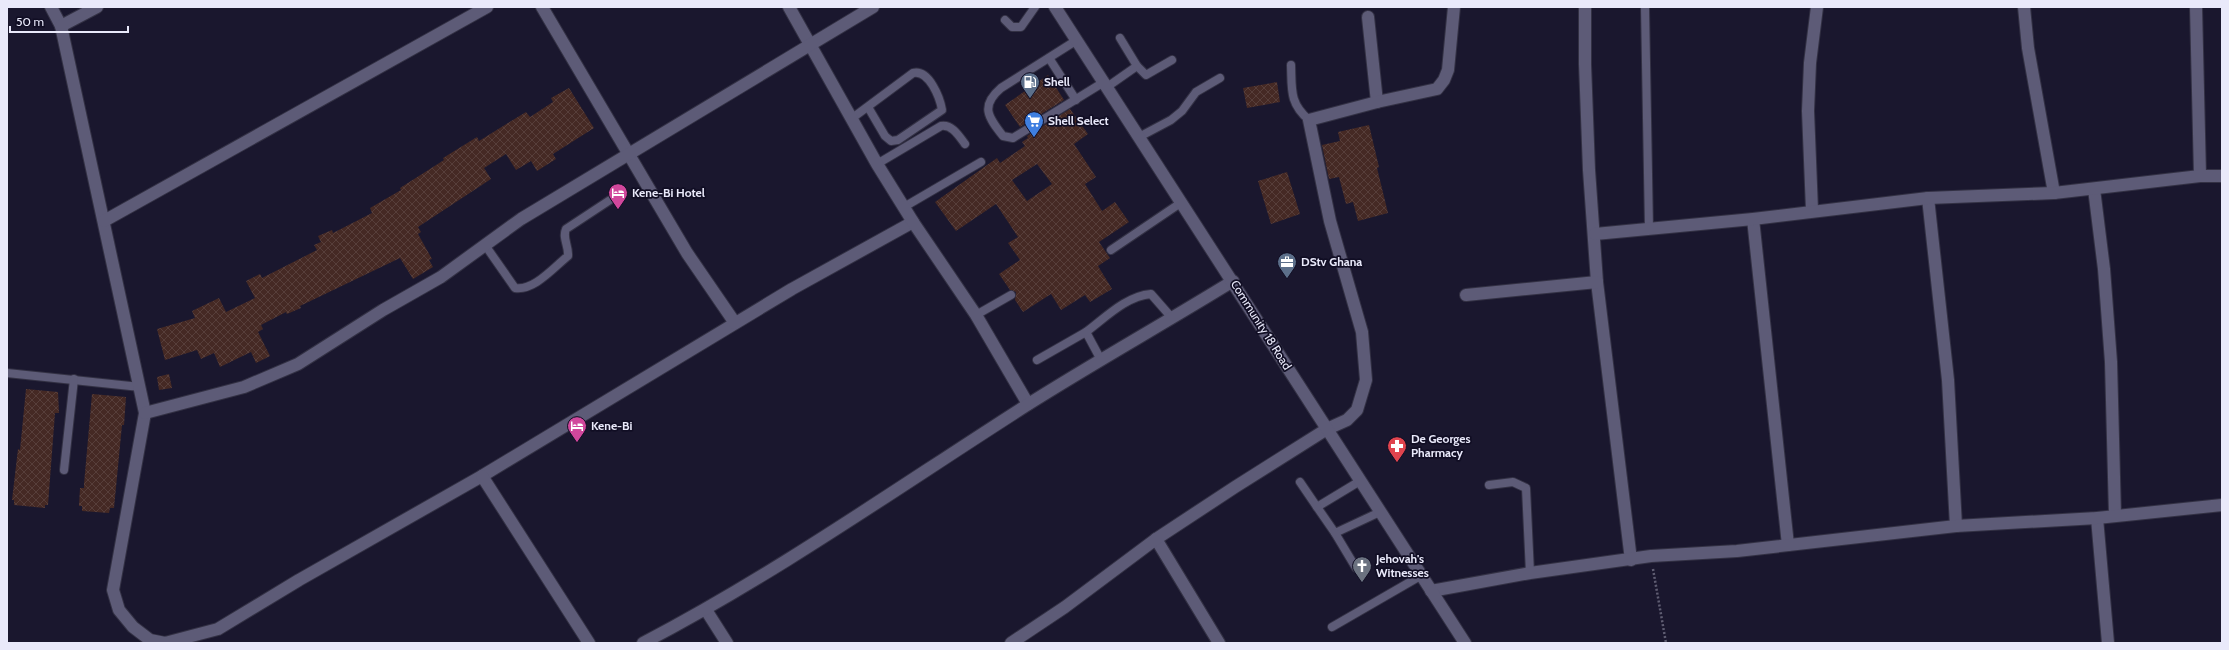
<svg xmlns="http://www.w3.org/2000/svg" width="2229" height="650" font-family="Cabin,sans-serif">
	<defs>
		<pattern id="building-cross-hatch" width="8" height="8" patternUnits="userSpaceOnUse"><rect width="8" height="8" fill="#452924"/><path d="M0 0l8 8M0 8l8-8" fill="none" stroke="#573e3a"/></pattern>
	</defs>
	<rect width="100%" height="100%" fill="#1a172e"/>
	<!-- building -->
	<g fill="url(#building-cross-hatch)" fill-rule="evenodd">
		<polygon points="1048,75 1064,100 1020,127 1005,105"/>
		<polygon points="1277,82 1280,102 1247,108 1243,88"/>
		<polygon points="569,88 594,128 553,154 556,159 537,171 531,161 516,170 506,154 484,168 491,179 418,227 421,232 418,234 432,259 429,260 433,267 413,279 400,258 300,306 301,308 287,314 286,312 261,325 263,329 258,332 270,356 256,363 251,352 220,367 214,353 201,359 197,350 165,360 157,329 195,318 192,311 219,298 226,312 255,298 246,281 260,274 262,278 317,250 314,245 321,242 318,236 332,230 333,233 372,213 370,208 401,190 400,188 444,160 443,158 477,137 479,141 526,112 530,117 553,102 551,98"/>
		<path d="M1070,109L1088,134L1074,144L1096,177L1085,184L1102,211L1115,202L1129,222L1099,242L1110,258L1098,266L1112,289L1090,302L1085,295L1061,310L1051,294L1023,312L1015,300L1016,292L1010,290L999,274L1020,260L1008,243L1018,237L996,204L956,231L935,202L997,158L1000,163L1025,146L1022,142L1028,138L1027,136ZM1037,164L1052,184L1027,201L1012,180Z"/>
		<polygon points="1369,125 1379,167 1377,168 1388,213 1358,221 1353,202 1346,204 1339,177 1329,179 1322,145 1340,141 1338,132"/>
		<polygon points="1287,172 1300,214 1271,224 1258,181"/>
		<polygon points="169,374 172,388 159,390 157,377"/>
		<polygon points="26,389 58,392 59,413 55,413 48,505 45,505 45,508 14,505 14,500 12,500 18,449 20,450"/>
		<polygon points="92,394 126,397 124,425 122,425 114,508 110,508 109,513 82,511 82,506 79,506 80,488 84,488 84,484"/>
	</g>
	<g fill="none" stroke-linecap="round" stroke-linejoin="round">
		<!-- lane casing -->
		<g stroke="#333144" stroke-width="10">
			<g id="lane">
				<polyline points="1645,7 1649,229"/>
				<polyline points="1005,20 1012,27 1021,27 1035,7"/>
				<path d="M1077,40L1001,88C980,106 988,117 1003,136L1013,138L1104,82"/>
				<polyline points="1049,58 1076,100"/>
				<path d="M1291,65C1292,89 1289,103 1309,120"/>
				<polyline points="1137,66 1146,75 1172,60"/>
				<polyline points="1107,87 1137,66 1120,38"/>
				<path d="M851,119L913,73C929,69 940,98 942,110L898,140L891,141L885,136L868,107"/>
				<polyline points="1139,137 1171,120 1182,111 1196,92 1220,78"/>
				<path d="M877,164L941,126C952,124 959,136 965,144"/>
				<polyline points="904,207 981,162"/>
				<path d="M485,245L515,288C534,291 553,268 568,256C569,246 562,238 566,229L610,200"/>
				<polyline points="1111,250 1182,202"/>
				<polyline points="976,315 1011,295"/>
				<path d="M1086,332C1105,318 1126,296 1151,294L1172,318"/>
				<polyline points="1037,360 1086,332 1101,360"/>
				<polyline points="7,373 140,387"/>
				<polyline points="64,470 74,379"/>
				<polyline points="1360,481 1317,507 1335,533 1380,512"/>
				<polyline points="1300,482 1317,507"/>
				<polyline points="1489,485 1513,482 1526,488 1530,573"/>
				<polyline points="1335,533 1356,568"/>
				<polyline points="1332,627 1422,575"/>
			</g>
		</g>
		<!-- street casing -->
		<g stroke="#333144" stroke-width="14">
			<g id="street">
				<polyline points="51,7 61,26 145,413 113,590 119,610 133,627 150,640 165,643 218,629 299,580 482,476 792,289 913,222"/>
				<polyline points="542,7 687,253 735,323"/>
				<polyline points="789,7 877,164 913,222 976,315 1028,404"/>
				<polyline points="1585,7 1585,64 1589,170 1597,282 1631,560"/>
				<polyline points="2024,7 2028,48 2054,193"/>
				<polyline points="2196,7 2200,176"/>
				<polyline points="1368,17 1377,102"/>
				<polyline points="61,26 97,7"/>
				<polyline points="2094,189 2104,269 2111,362 2115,515"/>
				<polyline points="1928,198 1948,380 1956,526"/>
				<polyline points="1812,210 1808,111 1810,63 1817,7"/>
				<polyline points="1753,219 1788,545"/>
				<polyline points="104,221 487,7"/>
				<polyline points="1595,234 1753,219 1928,198 2054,193 2200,176 2222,176"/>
				<polyline points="1466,295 1597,282"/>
				<polyline points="145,413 244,387 298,364 383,310 441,277 521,219 873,7"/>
				<polyline points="482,476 589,643"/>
				<polyline points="2097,518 2108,643"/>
				<polyline points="1156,539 1219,643"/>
				<polyline points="1431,591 1530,573 1651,556 1737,551 1956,526 2097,518 2222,505"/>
				<polyline points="706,610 727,643"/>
				<path d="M643,643C777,573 900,486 1027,405C1095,362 1165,323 1233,281"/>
				<polyline points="1011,643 1065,607 1156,539 1235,487 1327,429 1347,420 1357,410 1366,380 1362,332 1330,221 1309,120 1377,102 1437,89 1444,80 1448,70 1454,7"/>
			</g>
		</g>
		<!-- secondary casing -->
		<g stroke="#333144" stroke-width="14">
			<polyline id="secondary" points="1055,7 1465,643"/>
		</g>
		<!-- path -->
		<polyline stroke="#5f5d72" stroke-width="2.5" stroke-dasharray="2 2" stroke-linecap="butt" points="1653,569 1666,643"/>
		<!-- lane -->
		<use href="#lane" stroke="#5d5b77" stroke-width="8"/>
		<!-- street -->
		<use href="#street" stroke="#5d5b77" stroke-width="12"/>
		<!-- secondary -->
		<use href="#secondary" stroke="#5d5b77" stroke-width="12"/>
	</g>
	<!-- icons -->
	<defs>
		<g id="fuel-pin" transform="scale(1)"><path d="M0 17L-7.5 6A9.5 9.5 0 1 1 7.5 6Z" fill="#5c6f8a" stroke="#110e24"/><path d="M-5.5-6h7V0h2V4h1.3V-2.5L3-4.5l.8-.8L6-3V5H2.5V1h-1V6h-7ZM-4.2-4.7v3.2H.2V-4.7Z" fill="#fff"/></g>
		<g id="supermarket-pin" transform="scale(1)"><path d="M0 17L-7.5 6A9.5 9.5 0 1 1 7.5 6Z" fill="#3f7fe0" stroke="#110e24"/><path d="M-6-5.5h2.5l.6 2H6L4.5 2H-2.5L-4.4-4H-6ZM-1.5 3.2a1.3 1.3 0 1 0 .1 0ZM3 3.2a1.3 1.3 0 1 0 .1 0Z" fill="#fff"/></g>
		<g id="hotel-pin" transform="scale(1)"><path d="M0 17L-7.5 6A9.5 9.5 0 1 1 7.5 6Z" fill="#d1479c" stroke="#110e24"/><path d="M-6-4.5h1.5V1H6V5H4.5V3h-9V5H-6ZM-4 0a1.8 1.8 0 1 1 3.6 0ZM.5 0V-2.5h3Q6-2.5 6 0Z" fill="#fff"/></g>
		<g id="office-pin" transform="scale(1)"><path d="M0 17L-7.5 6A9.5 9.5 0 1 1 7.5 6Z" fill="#5c6f8a" stroke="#110e24"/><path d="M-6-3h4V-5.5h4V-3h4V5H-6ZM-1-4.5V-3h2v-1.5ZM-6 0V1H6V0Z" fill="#fff"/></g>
		<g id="pharmacy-pin" transform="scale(1)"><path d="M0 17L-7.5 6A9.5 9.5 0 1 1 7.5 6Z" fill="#e0444e" stroke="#110e24"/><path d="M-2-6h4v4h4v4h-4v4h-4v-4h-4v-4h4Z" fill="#fff"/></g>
		<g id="church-pin" transform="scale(1)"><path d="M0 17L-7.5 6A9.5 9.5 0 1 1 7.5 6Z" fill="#6b7280" stroke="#110e24"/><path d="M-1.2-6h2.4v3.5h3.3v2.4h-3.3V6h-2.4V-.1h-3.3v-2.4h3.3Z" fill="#fff"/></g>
	</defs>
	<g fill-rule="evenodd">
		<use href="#fuel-pin" x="1030" y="82"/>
		<use href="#supermarket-pin" x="1034" y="121"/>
		<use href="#hotel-pin" x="618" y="193"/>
		<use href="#office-pin" x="1287" y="262"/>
		<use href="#hotel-pin" x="577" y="426"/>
		<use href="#pharmacy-pin" x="1397" y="446"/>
		<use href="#church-pin" x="1362" y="566"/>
	</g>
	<g text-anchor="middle" stroke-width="3.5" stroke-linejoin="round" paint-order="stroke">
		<!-- poi labels -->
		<g font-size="12" font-weight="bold" fill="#e9e9fa" stroke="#110e24" text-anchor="start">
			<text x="1044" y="86">Shell</text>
			<text x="1048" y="125">Shell Select</text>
			<text x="632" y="197">Kene-Bi Hotel</text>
			<text x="1301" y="266">DStv Ghana</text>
			<text x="591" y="430">Kene-Bi</text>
			<text x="1411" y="443">De Georges<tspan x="1411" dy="14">Pharmacy</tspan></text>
			<text x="1376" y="563">Jehovah's<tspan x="1376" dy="14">Witnesses</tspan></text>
		</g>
		<!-- street labels -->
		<g font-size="12" fill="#e9e9fa" stroke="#110e24">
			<text transform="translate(1261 325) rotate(58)" y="4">Community 18 Road</text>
		</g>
	</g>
	<!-- border -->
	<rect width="2229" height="650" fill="none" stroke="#e9e9fa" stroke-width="16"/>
	<!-- scale -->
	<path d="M10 26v6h118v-6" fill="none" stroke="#e9e9fa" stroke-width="2"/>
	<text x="16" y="26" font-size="12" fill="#e9e9fa" stroke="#110e24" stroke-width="3" paint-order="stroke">50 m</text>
</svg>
